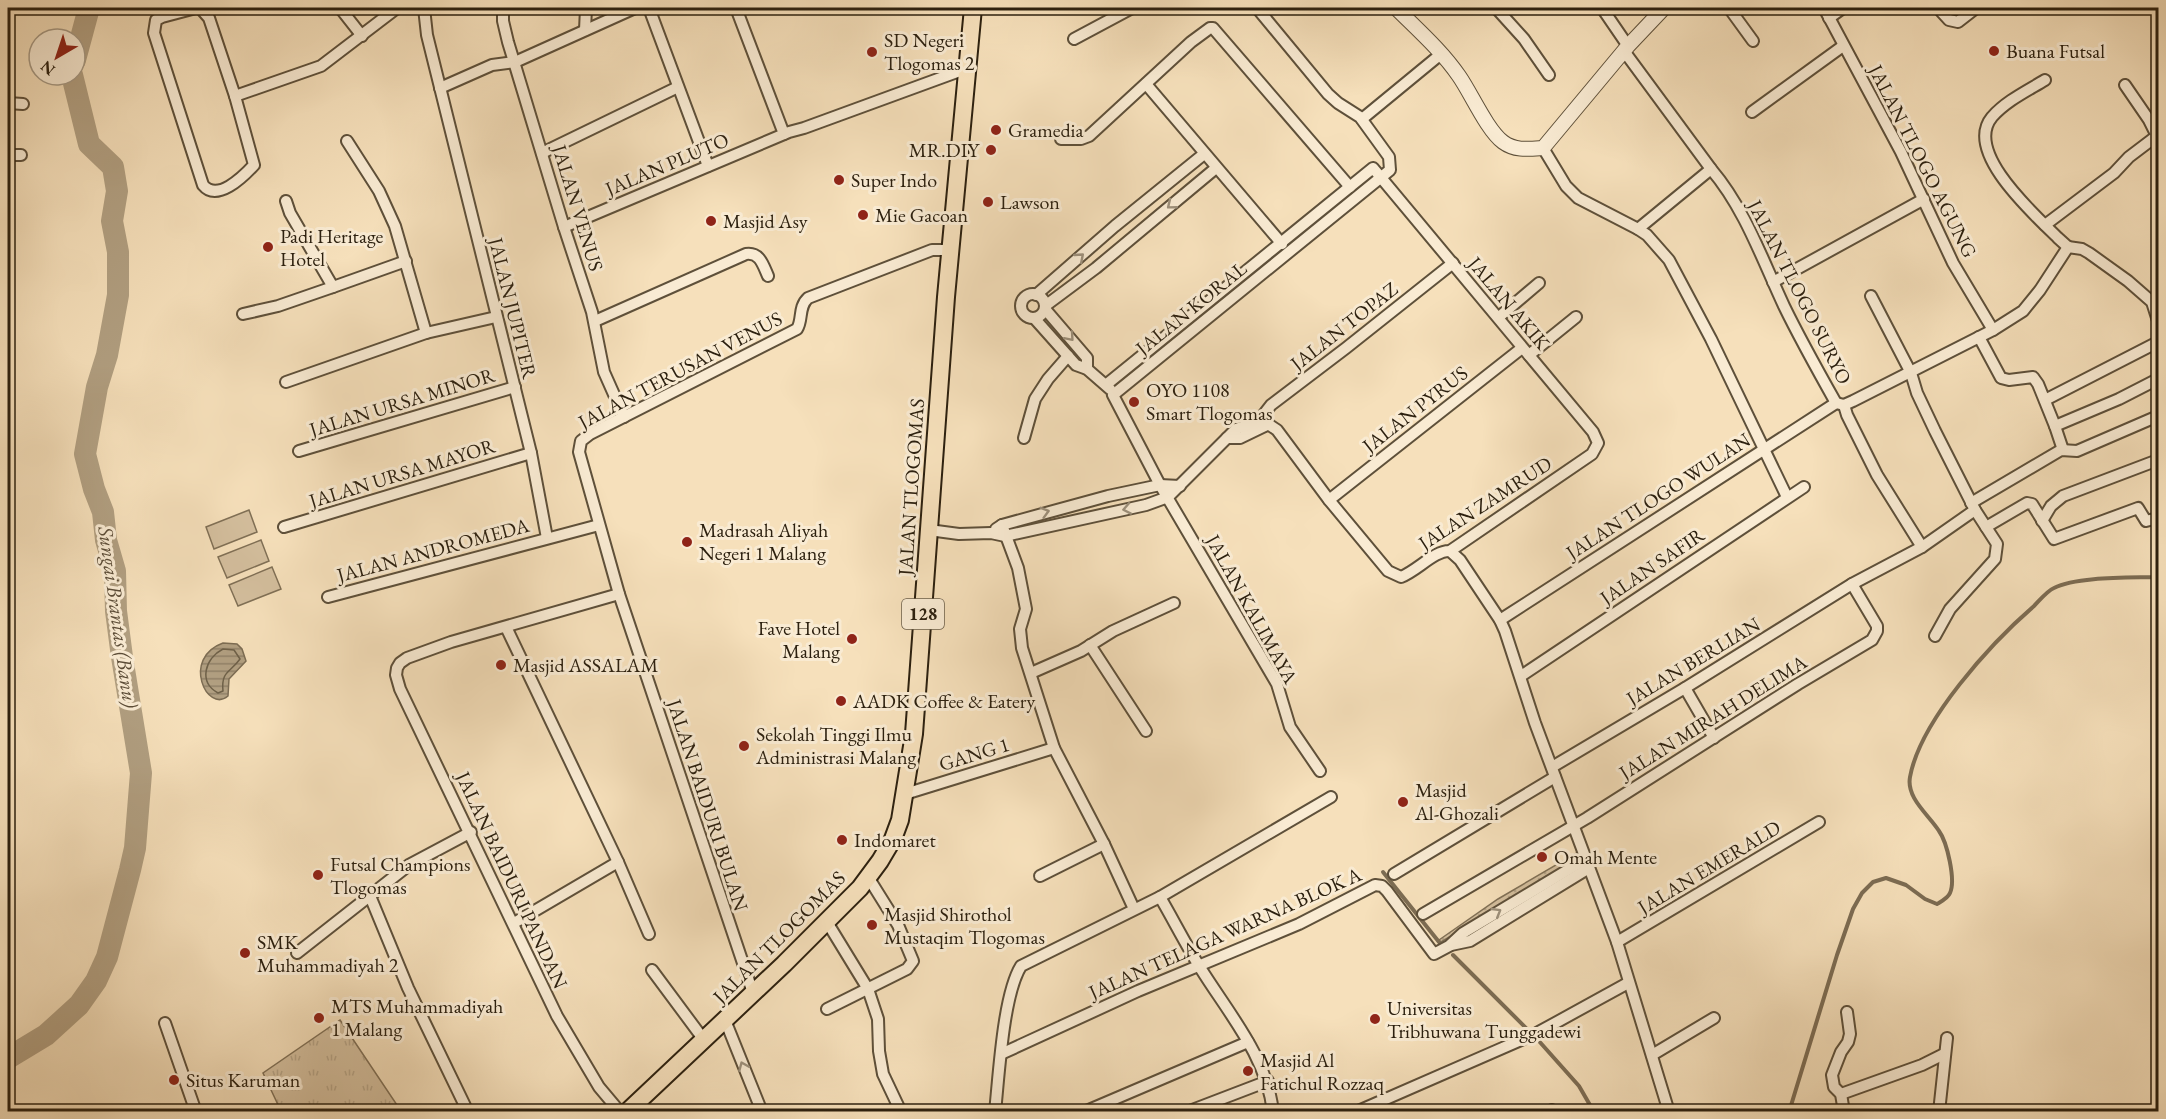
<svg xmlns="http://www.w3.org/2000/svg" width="2166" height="1119" font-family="'EB Garamond',serif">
	<defs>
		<pattern id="grass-tufts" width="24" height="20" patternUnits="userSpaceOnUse" patternTransform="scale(1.5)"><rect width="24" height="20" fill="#d4bf9e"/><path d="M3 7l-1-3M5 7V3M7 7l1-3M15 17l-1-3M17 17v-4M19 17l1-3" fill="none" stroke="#b6a487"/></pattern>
		<pattern id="garden-dots" width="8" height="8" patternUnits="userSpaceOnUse" patternTransform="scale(1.5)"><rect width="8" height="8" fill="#d4bf9e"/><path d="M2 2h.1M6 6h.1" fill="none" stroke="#b6a487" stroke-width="1.8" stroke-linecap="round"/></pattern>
		<pattern id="water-rules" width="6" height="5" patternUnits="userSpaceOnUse" patternTransform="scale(1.5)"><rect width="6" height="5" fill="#b19f81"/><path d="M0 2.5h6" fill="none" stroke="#908168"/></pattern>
	</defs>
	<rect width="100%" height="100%" fill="#f6e0bb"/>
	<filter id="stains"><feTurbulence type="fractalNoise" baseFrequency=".00333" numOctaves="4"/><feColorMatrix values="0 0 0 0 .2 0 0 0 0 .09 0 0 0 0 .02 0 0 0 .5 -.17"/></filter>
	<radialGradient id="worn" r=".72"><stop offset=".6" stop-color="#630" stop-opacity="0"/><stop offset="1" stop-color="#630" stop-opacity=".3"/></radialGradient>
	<!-- grass -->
	<polygon fill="url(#grass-tufts)" stroke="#807056" stroke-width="1.5" points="340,1020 401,1111 281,1111 263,1073"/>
	<!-- garden -->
	<polygon fill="url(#garden-dots)" stroke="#807056" stroke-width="1.5" points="1578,852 1571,864 1441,942 1439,940 1498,899"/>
	<!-- pitch -->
	<g fill="#d4bf9e" stroke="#807056" stroke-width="1.5">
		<polygon points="249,510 257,532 214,549 206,527"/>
		<polygon points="261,540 269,561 227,578 218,557"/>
		<polygon points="272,567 281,589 238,606 229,585"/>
	</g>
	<!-- water -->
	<path fill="url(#water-rules)" stroke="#7c6c53" stroke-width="1.5" d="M223,643L237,644L242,649L246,661L229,679L228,696C207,714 181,658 223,643Z"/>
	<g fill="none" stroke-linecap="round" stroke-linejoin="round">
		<!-- shore -->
		<path stroke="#6e6048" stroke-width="1.5" d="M223,649L234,650L240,659C230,673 221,671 223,691L218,693C198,682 205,658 223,649Z"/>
		<!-- stream -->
		<g stroke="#7c6c53" stroke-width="4">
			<polyline points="1383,872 1439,942"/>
			<polyline points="1453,955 1538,1040 1579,1086 1594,1112"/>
			<path d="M1789,1112L1837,955L1853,909L1862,893L1873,882L1886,878L1906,885L1925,899L1937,904C1942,901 1948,898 1950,893C1956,880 1947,842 1939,831C1929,815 1906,798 1910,777C1920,721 1991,643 2034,606C2040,600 2047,591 2054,588C2077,576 2132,578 2158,577"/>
		</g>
		<!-- river -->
		<g stroke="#b19f81" stroke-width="22">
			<polyline points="75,60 89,8"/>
			<polyline points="8,1058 46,1035 79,1005 96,981 107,957 130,870 135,848 141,773 122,657 116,611 115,571 106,540 103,512 94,489 85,454 97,387 107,355 118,295 118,252 112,221 117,191 113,167 89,144 72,75"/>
		</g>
		<!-- minor casing -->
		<g stroke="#5e503a" stroke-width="14">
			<g id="minor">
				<path d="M196,8L201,9L209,18L235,96L254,165C242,178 217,202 203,185L154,33L156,20L162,17Z"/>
				<polyline points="340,8 362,36"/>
				<polyline points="424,8 427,35 531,453 547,538"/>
				<polyline points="503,8 503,21 508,42 564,227 592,312 604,372 624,417"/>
				<polyline points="649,8 708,166"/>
				<polyline points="736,8 784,134"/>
				<polyline points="1257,8 1328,94 1338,103 1360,117 1389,157 1390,170 1113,395 1160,485 1277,684 1290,727 1320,771"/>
				<polyline points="1496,8 1524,39 1549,75"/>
				<polyline points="1602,8 1628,46"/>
				<polyline points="1729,8 1753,41"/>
				<polyline points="1824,8 1901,152 1953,263 1993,330"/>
				<polyline points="1938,8 1949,20 1958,22 1976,8"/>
				<polyline points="1829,18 1843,8"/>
				<polyline points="585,30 586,8"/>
				<polyline points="1074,39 1132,8"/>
				<path d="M1624,51L1711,169C1745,209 1762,259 1784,306C1800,339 1818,371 1836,403"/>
				<path d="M2045,80C2027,91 2006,101 1992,117C1963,152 2035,215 2058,238L2068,247"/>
				<polyline points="1146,84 1282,244"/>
				<polyline points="2125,85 2149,120 2158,138"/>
				<polyline points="440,88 492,65 515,62 635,8"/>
				<polyline points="235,96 321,66 397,8"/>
				<polyline points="8,103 23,104"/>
				<polyline points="1752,112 1843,46"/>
				<polyline points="1362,119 1441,54"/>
				<polyline points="1061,139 1081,139 1089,136 1191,42 1210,28 1213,28 1350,187"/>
				<polyline points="347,141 379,191 395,226 426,333"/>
				<polyline points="1543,148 1566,186 1578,198 1638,229 1647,235 1669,260 1711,339 1787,497"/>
				<polyline points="542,153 678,87"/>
				<polyline points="8,155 21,155"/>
				<polyline points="286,201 290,213 333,287 406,261"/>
				<polyline points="2045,225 2114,173 2129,157 2158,135"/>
				<polyline points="564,227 789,132 804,128 968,68"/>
				<polyline points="1638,229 1711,169"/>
				<polyline points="2068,247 2082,249 2089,253 2128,281 2152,302 2158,321"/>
				<polyline points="1773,282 1924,199"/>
				<circle cx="1033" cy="306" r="12"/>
				<polyline points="1036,295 1115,226 1204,154"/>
				<polyline points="1871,296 1911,373 1917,393 1935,431 1975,510 1997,544 1995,559 1950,609 1935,636"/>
				<polyline points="1045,306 1096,268 1216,168"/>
				<polyline points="1045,309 1087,358 1087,369"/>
				<polyline points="243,314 278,306 333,287"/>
				<polyline points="1499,317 1539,283"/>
				<polyline points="1035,319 1076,365 1087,369 1110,389"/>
				<path d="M595,321L746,254C760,252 763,265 768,276"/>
				<polyline points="1979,337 2001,378 2009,380 2033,377 2038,384 2055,426 2119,399 2158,379"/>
				<polyline points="1529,355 1576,317"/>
				<polyline points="286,382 426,333 496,317"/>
				<polyline points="2045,400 2158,342"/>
				<polyline points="1836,403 1844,405 1853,401 1993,330 2023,311 2040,290 2068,247"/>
				<polyline points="1844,405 1847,415 1877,475 1922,547"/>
				<polyline points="1264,426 1264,414 1271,405 1346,348 1453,263"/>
				<polyline points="2055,426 2063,450"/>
				<polyline points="1024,438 1035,399 1048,379 1068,356"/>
				<polyline points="1227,438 1240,438 1269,424"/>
				<polyline points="299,451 515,387"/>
				<polyline points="1329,500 1522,348"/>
				<polyline points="1971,503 2061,450 2077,451 2158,416"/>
				<polyline points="2042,521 2051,506 2063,496 2158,460"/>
				<polyline points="1002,525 1018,568 1026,609 1020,629 1022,648 1054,748 1104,844 1134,909"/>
				<polyline points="284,527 531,453"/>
				<polyline points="1986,527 2027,503 2032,504 2054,539 2138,508 2146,521 2158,518"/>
				<polyline points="996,529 1002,525 1108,496 1160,485 1180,486"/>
				<path d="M929,530L959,534L991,533L1005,536L1146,505L1168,497L1236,429L1262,420L1277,430L1329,500L1388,571L1401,577C1417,571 1435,550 1450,551L1592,454L1598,443L1593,432L1373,168L1107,384"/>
				<polyline points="1450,551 1460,560 1500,620 1505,631 1535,723 1617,942 1669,1112"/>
				<polyline points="619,594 451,642 407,658 400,663 397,668 396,675 400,689 557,1016 599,1087 620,1112"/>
				<polyline points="328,597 599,525"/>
				<polyline points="1500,620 1836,403"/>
				<polyline points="506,627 618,862 649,934"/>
				<polyline points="1090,645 1146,731"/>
				<polyline points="1031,673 1081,651 1113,631 1174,603"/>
				<polyline points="1521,676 1804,487"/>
				<polyline points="1685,688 1714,738"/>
				<polyline points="1552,767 1685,688 1852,584 1922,547 1975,510"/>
				<polyline points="905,794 1054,748"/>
				<polyline points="1394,874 1555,777"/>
				<polyline points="1040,876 1104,844"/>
				<polyline points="370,896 408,988 468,1112"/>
				<path d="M1160,897C1174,921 1186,945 1201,969C1229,1014 1267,1057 1273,1112"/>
				<polyline points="1423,914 1587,818 1798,684 1872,640 1877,631 1877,626 1852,584"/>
				<polyline points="827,922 868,989 878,1019 879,1051 883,1074 901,1112"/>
				<polyline points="514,923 618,862"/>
				<polyline points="1617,942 1819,822"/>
				<polyline points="1451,945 1470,941 1589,868"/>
				<polyline points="297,953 409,865 471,832"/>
				<polyline points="652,970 704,1040"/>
				<path d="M753,993L619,594L579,452L581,441L590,434L797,329C803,320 798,307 808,298L932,250H951"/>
				<polyline points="827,1009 907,969 913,961 898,925 868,877"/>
				<polyline points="725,1020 762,1112"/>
				<polyline points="165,1023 196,1112"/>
				<polyline points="1001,1054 1138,991 1299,924 1375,885 1382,886 1387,891 1434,954 1449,946 1463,933 1586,859"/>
				<polyline points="1652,1055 1714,1018"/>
				<polyline points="1841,1094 1922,1065 1944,1054"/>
				<path d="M995,1112C999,1075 1003,995 1021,966L1160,897L1331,797"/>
				<polyline points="1084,1112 1248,1042"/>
				<polyline points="1187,1112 1268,1081"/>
				<polyline points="1356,1112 1537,1033 1628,983"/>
				<polyline points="1549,1112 1552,1110"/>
				<polyline points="1844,1112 1841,1094 1834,1087 1832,1075 1841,1052 1848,1042 1850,1034 1847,1012"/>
				<polyline points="1939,1112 1947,1038"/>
			</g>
		</g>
		<!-- tertiary casing -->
		<g stroke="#5e503a" stroke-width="16">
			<path id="tertiary" d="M1396,8C1417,29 1442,51 1459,76C1471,93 1487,130 1503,142C1515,151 1529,149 1543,148L1628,46L1664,8"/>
		</g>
		<!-- primary casing -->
		<g stroke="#2c200f" stroke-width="20">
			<polyline id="primary" points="627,1112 784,964 860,888 880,861 893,839 900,820 914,734 946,297 973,8"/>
		</g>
		<!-- minor -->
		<use href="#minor" stroke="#f9ebd3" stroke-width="10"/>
		<!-- tertiary -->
		<use href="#tertiary" stroke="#f9ebd3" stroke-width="14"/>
		<!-- primary -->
		<use href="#primary" stroke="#f6e0bb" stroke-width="16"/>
	</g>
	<!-- one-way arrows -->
	<defs><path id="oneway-chevron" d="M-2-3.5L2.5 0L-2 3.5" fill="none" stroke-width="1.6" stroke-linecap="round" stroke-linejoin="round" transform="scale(1.5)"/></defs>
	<g stroke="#9d907b">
		<use href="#oneway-chevron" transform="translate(1171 205) rotate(141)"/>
		<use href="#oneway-chevron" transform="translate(1080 257) rotate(-41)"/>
		<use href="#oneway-chevron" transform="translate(1070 337) rotate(49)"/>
		<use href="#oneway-chevron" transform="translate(1127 509) rotate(169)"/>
		<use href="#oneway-chevron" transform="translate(1045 512) rotate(-16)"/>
		<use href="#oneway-chevron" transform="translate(1497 912) rotate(-31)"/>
		<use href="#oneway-chevron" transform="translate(743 1066) rotate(-113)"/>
	</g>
	<!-- markers -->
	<g fill="#8f2418" stroke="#f9ebd3" stroke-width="2">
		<circle cx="1994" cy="51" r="6"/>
		<circle cx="872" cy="52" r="6"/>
		<circle cx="996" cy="130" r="6"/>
		<circle cx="991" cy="150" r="6"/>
		<circle cx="839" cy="180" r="6"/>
		<circle cx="988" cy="202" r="6"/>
		<circle cx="863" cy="215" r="6"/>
		<circle cx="711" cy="221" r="6"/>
		<circle cx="268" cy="247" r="6"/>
		<circle cx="1134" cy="402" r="6"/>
		<circle cx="687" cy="542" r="6"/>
		<circle cx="852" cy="639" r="6"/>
		<circle cx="501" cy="665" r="6"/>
		<circle cx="841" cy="701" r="6"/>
		<circle cx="744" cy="746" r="6"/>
		<circle cx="1403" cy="802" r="6"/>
		<circle cx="842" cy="840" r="6"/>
		<circle cx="1542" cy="857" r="6"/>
		<circle cx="318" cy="875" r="6"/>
		<circle cx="872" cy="925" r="6"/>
		<circle cx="245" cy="953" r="6"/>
		<circle cx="319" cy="1018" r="6"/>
		<circle cx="1375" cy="1019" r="6"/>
		<circle cx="1248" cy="1071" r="6"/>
		<circle cx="174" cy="1080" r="6"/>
	</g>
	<g text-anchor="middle" stroke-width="6" stroke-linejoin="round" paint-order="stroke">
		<!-- shield labels -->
		<rect fill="#f9ebd3" stroke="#6a5d4a" stroke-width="1.5" x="902" y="599" width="42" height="30" rx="4.5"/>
		<g font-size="18" font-weight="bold" fill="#2c200f">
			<text x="923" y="620">128</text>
		</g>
		<!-- poi labels -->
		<g font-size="20" fill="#2c200f" stroke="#f9ebd3" text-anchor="start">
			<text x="884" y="47">SD Negeri<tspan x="884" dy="23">Tlogomas 2</tspan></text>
			<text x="2006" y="58">Buana Futsal</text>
			<text x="1008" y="137">Gramedia</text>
			<text x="979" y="157" text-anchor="end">MR.DIY</text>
			<text x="851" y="187">Super Indo</text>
			<text x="1000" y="209">Lawson</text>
			<text x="875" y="222">Mie Gacoan</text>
			<text x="723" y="228">Masjid Asy</text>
			<text x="280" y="243">Padi Heritage<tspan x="280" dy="23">Hotel</tspan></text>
			<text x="1146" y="397">OYO 1108<tspan x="1146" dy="23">Smart Tlogomas</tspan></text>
			<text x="699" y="537">Madrasah Aliyah<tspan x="699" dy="23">Negeri 1 Malang</tspan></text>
			<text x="840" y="635" text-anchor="end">Fave Hotel<tspan x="840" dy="23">Malang</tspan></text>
			<text x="513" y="672">Masjid ASSALAM</text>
			<text x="853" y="708">AADK Coffee &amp; Eatery</text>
			<text x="756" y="741">Sekolah Tinggi Ilmu<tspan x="756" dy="23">Administrasi Malang</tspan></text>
			<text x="1415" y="797">Masjid<tspan x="1415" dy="23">Al-Ghozali</tspan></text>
			<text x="854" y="847">Indomaret</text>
			<text x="1554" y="864">Omah Mente</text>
			<text x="330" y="871">Futsal Champions<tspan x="330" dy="23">Tlogomas</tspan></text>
			<text x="884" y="921">Masjid Shirothol<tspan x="884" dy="23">Mustaqim Tlogomas</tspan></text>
			<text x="257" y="949">SMK<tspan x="257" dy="23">Muhammadiyah 2</tspan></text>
			<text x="331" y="1013">MTS Muhammadiyah<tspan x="331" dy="23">1 Malang</tspan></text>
			<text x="1387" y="1015">Universitas<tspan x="1387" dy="23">Tribhuwana Tunggadewi</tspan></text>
			<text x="1260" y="1067">Masjid Al<tspan x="1260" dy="23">Fatichul Rozzaq</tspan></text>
			<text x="186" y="1087">Situs Karuman</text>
		</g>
		<!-- street labels -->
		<g font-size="20" fill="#2c200f" stroke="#f9ebd3">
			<text transform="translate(1923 161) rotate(63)" y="7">JALAN TLOGO AGUNG</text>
			<text transform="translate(667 164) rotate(-23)" y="7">JALAN PLUTO</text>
			<text transform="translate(578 208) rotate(73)" y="7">JALAN VENUS</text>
			<text transform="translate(1800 292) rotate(63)" y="7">JALAN TLOGO SURYO</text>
			<text transform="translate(1509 303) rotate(50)" y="7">JALAN AKIK</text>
			<text transform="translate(513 308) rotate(76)" y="7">JALAN JUPITER</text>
			<text transform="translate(1191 308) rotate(-39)" y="7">JALAN KORAL</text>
			<text transform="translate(1344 326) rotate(-38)" y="7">JALAN TOPAZ</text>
			<text transform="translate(680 370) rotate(-28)" y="7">JALAN TERUSAN VENUS</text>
			<text transform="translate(402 402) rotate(-17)" y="7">JALAN URSA MINOR</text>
			<text transform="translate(1415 409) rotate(-38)" y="7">JALAN PYRUS</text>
			<text transform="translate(402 473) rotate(-17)" y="7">JALAN URSA MAYOR</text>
			<text transform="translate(911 487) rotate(-86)" y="7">JALAN TLOGOMAS</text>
			<text transform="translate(1658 496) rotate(-33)" y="7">JALAN TLOGO WULAN</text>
			<text transform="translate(1485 503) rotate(-33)" y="7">JALAN ZAMRUD</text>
			<text transform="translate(433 550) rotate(-15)" y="7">JALAN ANDROMEDA</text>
			<text transform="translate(1652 566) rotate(-34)" y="7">JALAN SAFIR</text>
			<text transform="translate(1252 609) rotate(61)" y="7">JALAN KALIMAYA</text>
			<text transform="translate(1693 661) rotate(-31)" y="7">JALAN BERLIAN</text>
			<text transform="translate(1713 717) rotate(-32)" y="7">JALAN MIRAH DELIMA</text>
			<text transform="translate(974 754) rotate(-17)" y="7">GANG 1</text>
			<text transform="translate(708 805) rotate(72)" y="7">JALAN BAIDURI BULAN</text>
			<text transform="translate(1709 867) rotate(-31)" y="7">JALAN EMERALD</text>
			<text transform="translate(512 880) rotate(65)" y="7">JALAN BAIDURI PANDAN</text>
			<text transform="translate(1225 933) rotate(-24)" y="7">JALAN TELAGA WARNA BLOK A</text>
			<text transform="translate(779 937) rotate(-45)" y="7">JALAN TLOGOMAS</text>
		</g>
		<!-- water labels -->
		<g font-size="21" font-style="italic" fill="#5b4c37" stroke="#f9ebd3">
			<text transform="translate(118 617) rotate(82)" y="7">Sungai Brantas (Banu)</text>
		</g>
	</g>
	<!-- margin -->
	<rect width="2166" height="1119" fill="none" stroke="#f6e0bb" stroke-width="30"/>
	<rect x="9" y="9" width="2148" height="1101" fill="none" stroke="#2c200f" stroke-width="3"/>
	<rect x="15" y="15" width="2136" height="1089" fill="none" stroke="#2c200f" stroke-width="1.5"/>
	<!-- north arrow -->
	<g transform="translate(57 57) rotate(219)"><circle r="28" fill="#f9ebd3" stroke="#a79a85" stroke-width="1.5"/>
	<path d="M0-4.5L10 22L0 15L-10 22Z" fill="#8f2418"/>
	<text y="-9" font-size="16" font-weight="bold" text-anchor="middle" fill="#2c200f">N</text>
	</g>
	<rect width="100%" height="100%" filter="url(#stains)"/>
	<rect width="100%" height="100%" fill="url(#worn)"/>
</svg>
